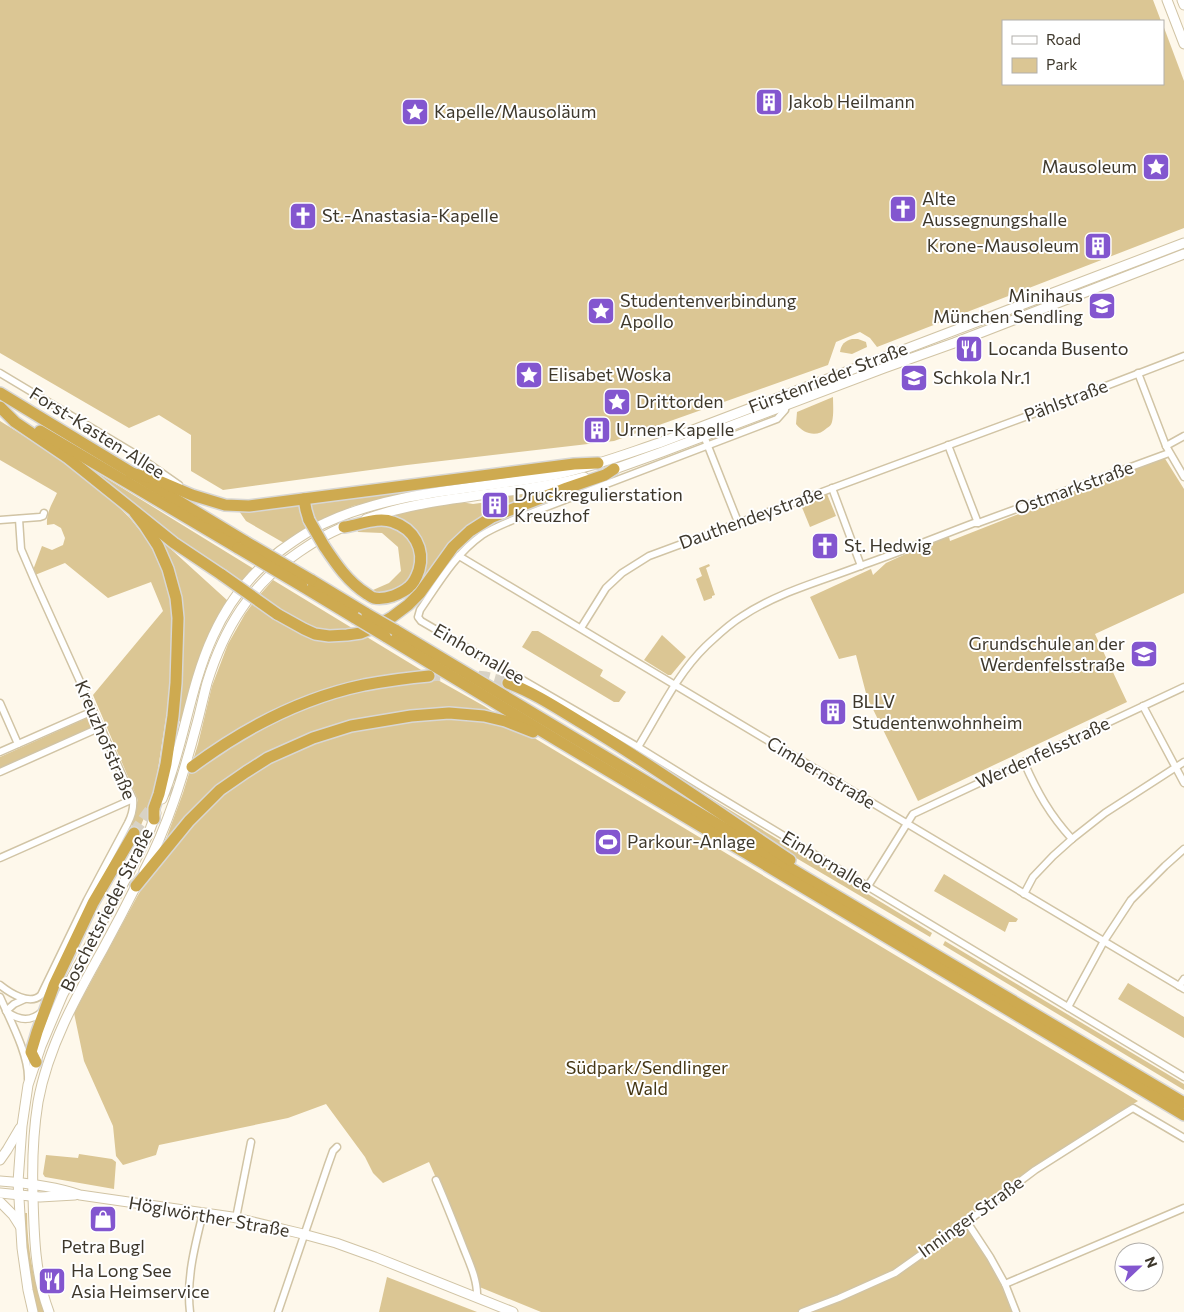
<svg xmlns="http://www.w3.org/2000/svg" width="1184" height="1312" font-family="Commissioner,sans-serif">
	<rect width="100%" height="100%" fill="#fef8eb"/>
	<!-- green -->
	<g fill="#dbc694">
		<polygon points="0,0 1153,0 1161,21 1003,21 1003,84 1163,84 1163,25 1184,81 1184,228 877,347 870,338 860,332 836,342 828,365 614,441 407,465 223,490 191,471 191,435 159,415 129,428 0,353"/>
		<path d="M852,339H858L866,342L867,347L852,354L840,352C841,344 845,341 852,339Z"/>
		<path d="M833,397C833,405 834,414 832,422C831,425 830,426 827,428C817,438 804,434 796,424L797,412Z"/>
		<path d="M0,421L50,452L108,497L129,517L147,539L164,572L172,602L170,681L167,711L156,782L149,806L139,830L129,823L138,800L93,695L163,611L151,582L108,598L65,563L35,575L33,570L42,546L52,550L63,545L65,538L61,528L54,524L47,525C46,513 52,504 57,493L0,460Z"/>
		<polygon points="1164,457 1184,489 1184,593 1095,634 1127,702 918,801 867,697 856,655 839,659 810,597 871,569 873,575 886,563 932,542 949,537 950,541"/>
		<polygon points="93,470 254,569 236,590 92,472"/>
		<polygon points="443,486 443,487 406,494 353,506 317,523 284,543 246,521 239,511"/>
		<polygon points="543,490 544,493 493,513 426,576 423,575 425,558 387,516 430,506 461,502 473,504 488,502 506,496"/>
		<polygon points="827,494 836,516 810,527 801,505"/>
		<path d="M379,525C387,526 397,528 404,534C420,549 418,576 399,587C398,588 393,591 392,591C386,593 379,592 373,592V590L389,583L401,571L398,547L382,533L358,532L357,529Z"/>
		<polygon points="162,541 228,601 182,723 176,719 182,637 161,545"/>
		<polygon points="709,564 710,566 706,568 715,595 712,596 712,598 704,601 696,579 702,576 699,568"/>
		<polygon points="273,580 436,679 484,706 521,730 1138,1101 1027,1172 963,1220 987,1259 1001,1285 1012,1312 541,1312 477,1286 452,1214 429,1162 383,1183 373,1173 365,1157 326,1104 288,1118 159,1145 156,1155 123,1165 116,1156 113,1126 84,1061 74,1013 138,895 156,866 183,793 198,744 212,686 228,644 245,614 256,599"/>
		<polygon points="532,631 538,631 603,670 600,676 626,692 619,702 614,702 522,647"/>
		<polygon points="662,635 686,657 671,675 668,675 644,660"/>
		<polygon points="89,717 93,727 0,768 0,757"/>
		<polygon points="654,764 932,933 930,937 786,852"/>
		<polygon points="944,874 1018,919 1016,922 1009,922 1005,932 934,891"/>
		<polygon points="945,941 1184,1084 1184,1090 943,945"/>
		<polygon points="1128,983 1184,1017 1184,1038 1118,999"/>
		<polygon points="79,1154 112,1159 116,1162 114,1189 45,1177 43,1174 46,1155 78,1158"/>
		<path d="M24,1213H27C27,1246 33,1281 45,1312H37L28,1272Z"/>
		<polygon points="387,1277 477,1312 379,1312"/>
	</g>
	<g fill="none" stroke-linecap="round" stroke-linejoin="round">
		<!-- highway-tunnel -->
		<g stroke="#d8d2c5" stroke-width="11" stroke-dasharray="11 5.5" stroke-linecap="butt">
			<polyline points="429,676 460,674 486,677 508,683"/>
			<path d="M134,833C149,809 165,790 187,772"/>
		</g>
		<!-- street casing -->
		<g stroke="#d1c4a5" stroke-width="9">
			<g id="street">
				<polyline points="0,373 132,452 179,485"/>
				<polyline points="1138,373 1166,446 1184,477"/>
				<path d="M786,405L785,410L777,419L528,514C513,520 496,526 482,535C455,554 438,584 420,610L418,617L421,621L638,747L701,786L1184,1077"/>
				<polyline points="704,436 738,522"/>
				<polyline points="948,445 978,523"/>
				<polyline points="1166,446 1184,436"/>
				<polyline points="832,488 861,566"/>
				<polyline points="0,520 40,517 43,516 44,513"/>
				<polyline points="459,556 1184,989"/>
				<polyline points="581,628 606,588 622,573 649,556 1033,414 1184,356"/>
				<polyline points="0,703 18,744"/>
				<polyline points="1143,706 1184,783"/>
				<path d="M638,747C659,713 677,674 706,646C717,636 728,625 741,617C778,592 822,581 863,565C900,552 937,537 974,523H978L1169,453"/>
				<polyline points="0,752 93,711"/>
				<path d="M1024,762C1037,792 1050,815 1072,839"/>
				<polyline points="0,772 101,727"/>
				<polyline points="0,858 133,799"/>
				<polyline points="868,886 913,814 1184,687"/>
				<polyline points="1024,894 1033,877 1053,856 1072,839 1105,813 1184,762"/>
				<path d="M0,985C10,993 30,1006 41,995L87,900L128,823C132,815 134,808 133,799L36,584L21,549L19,519"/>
				<polyline points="1179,986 1184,979"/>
				<path d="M0,997C10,1020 29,1055 28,1079"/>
				<polyline points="1068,1007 1104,941 1131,900 1165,866 1184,849"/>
				<polyline points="6,1011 14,1004 25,999"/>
				<path d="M7,1012C20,1021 31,1022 43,1011"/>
				<path d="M436,1180C446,1203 455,1226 464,1249C470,1264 478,1281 477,1298"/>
				<polyline points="236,1218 251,1142"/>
				<polyline points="967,1222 990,1257 1005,1284 1016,1312"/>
				<polyline points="1005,1284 1184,1208"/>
				<path d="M190,1312C186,1279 195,1245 203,1213"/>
				<polyline points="278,1312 328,1165 333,1151 337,1147"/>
				<polyline points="802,1312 839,1298 895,1273 967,1222 990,1204 1035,1170 1120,1116 1133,1108 1184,1138"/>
			</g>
		</g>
		<!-- secondary casing -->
		<g stroke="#d1c4a5" stroke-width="11">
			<g id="secondary">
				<polyline points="1167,0 1184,44"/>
				<polyline points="1182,0 1184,5"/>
				<polyline points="609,471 662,452 884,368 954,343 1184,254"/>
				<path d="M366,519C436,494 513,496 584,477"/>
				<path d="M162,799C184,746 189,688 213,636C228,603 251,573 280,551C295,540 309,530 325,523C398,489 480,490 558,474C592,467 626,454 659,443L1184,243"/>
				<path d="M144,871C168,826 183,776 196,727C200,713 203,698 207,683C224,628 251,584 299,552C315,541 331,531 349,525"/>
				<polyline points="0,1160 7,1150 20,1128"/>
				<path d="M0,1181C27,1183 54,1186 80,1195L232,1217L303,1234L336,1243L375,1257L513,1312"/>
				<polyline points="0,1193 40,1197 75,1195"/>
				<polyline points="0,1202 13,1215 20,1226"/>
				<polyline points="33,1312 28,1290 22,1248 18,1182 22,1126 28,1085 41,1046 63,994 130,871 148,835 156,813"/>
				<path d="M49,1312C35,1275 34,1236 33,1196C32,1165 33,1133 38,1102C48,1047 76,997 103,949C115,927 127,904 138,882"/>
			</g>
		</g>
		<!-- highway casing -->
		<g stroke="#d8d7d5" stroke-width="14">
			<g id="highway">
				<polyline points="0,393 246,542"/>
				<polyline points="0,407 15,422 68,458 174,543 222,575"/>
				<polyline points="40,431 238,548"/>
				<polyline points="131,473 152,478 192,495 225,505 249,506 574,464 598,463"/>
				<polyline points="304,499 306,510 309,520"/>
				<polyline points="135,513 145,526 158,546 168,569 176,598 178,618 176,683 173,716 166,764 159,794 154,808 154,819"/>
				<path d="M324,546C336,564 348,582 367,594C369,595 371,597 374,598C379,599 387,598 393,596C398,594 405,591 409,587C414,583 417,576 419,570C425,549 414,529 393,522C378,516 360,525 344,527"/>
				<polyline points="311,580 367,614"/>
				<polyline points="302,586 355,618"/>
				<polyline points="277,614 304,629 315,634 329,636 347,635 361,633 373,628 392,617 408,605 420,593 453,547 470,531 492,517 567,488 605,475 614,469"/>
				<polyline points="395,630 810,880 1184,1103"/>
				<polyline points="385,636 560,742 1184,1115"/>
				<path d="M508,683C535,693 560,710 585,725C655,767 722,815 790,860"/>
				<path d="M192,767C243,729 302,698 364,685C386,681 407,678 429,676"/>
				<polyline points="136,886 189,821 220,790 246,772 268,758 313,738 351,726 411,716 449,713 484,716 505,721 533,732"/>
				<polyline points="36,1062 31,1052 37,1032 54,985 93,903 134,833"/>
			</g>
		</g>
		<!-- street -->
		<use href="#street" stroke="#fff" stroke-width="6"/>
		<!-- secondary -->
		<use href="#secondary" stroke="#fff" stroke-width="9"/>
		<!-- highway -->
		<use href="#highway" stroke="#ceaa50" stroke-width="11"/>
		<!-- highway-bridge casing -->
		<g stroke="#d8d7d5" stroke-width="14" stroke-linecap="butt">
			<g id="highway-bridge">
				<polyline points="309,520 324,546"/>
				<polyline points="246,542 311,580"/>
				<polyline points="238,548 302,586"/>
				<polyline points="222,575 277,614"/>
				<polyline points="367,614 395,630"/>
				<polyline points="355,618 385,636"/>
			</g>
		</g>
		<!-- highway-bridge -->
		<use href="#highway-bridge" stroke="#ceaa50" stroke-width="11"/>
	</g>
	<!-- icons -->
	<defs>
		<g id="building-square" transform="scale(1.4375)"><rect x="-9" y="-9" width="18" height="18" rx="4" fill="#8356cf" stroke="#fff"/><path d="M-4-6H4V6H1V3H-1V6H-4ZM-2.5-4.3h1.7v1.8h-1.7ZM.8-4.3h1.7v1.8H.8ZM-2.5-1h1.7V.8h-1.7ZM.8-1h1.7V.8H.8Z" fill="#fff"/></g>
		<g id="sight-square" transform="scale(1.4375)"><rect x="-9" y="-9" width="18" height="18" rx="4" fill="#8356cf" stroke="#fff"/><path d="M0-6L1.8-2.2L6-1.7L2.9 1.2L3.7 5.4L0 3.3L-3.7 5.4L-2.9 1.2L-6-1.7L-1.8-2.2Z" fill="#fff"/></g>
		<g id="church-square" transform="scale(1.4375)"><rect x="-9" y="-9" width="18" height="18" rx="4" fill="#8356cf" stroke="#fff"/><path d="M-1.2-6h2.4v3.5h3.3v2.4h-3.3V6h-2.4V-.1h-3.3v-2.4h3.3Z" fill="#fff"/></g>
		<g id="school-square" transform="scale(1.4375)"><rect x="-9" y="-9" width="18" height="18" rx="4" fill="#8356cf" stroke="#fff"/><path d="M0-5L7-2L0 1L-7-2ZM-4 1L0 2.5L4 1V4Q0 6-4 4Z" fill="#fff"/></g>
		<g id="restaurant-square" transform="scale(1.4375)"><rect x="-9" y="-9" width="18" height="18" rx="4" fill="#8356cf" stroke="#fff"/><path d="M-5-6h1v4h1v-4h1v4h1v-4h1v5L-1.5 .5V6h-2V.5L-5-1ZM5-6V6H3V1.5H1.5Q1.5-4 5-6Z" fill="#fff"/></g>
		<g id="stadium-square" transform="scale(1.4375)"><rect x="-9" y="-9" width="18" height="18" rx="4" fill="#8356cf" stroke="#fff"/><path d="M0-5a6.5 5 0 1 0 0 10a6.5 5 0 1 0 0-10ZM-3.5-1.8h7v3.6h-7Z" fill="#fff"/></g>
		<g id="shop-square" transform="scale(1.4375)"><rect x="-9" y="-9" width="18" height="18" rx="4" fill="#8356cf" stroke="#fff"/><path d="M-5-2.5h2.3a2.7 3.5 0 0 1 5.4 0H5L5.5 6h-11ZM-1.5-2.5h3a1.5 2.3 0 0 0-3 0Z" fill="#fff"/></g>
	</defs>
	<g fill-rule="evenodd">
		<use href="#building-square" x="769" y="102"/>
		<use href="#sight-square" x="415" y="112"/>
		<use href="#sight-square" x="1156" y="167"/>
		<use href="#church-square" x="903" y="209"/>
		<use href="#church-square" x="303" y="216"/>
		<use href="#building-square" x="1098" y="246"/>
		<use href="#school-square" x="1102" y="306"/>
		<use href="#sight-square" x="601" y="311"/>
		<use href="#restaurant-square" x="969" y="349"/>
		<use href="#sight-square" x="529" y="375"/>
		<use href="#school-square" x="914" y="378"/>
		<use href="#sight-square" x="617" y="402"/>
		<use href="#building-square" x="597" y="430"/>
		<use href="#building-square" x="495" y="505"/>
		<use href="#church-square" x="825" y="546"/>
		<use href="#school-square" x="1144" y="654"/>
		<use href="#building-square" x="833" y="712"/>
		<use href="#stadium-square" x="608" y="842"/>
		<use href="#shop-square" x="103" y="1219"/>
		<use href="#restaurant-square" x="52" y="1281"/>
	</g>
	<g text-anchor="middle" stroke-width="4" stroke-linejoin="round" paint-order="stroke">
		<!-- poi labels -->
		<g font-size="18" fill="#3e382c" stroke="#fff" text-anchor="start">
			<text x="788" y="108">Jakob Heilmann</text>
			<text x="434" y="118">Kapelle/Mausoläum</text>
			<text x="1137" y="173" text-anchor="end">Mausoleum</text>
			<text x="922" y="205">Alte<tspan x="922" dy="21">Aussegnungshalle</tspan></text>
			<text x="322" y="222">St.-Anastasia-Kapelle</text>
			<text x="1079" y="252" text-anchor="end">Krone-Mausoleum</text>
			<text x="1083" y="302" text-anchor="end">Minihaus<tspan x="1083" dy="21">München Sendling</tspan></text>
			<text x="620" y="307">Studentenverbindung<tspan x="620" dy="21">Apollo</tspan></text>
			<text x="988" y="355">Locanda Busento</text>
			<text x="548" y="381">Elisabet Woska</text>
			<text x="933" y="384">Schkola Nr.1</text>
			<text x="636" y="408">Drittorden</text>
			<text x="616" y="436">Urnen-Kapelle</text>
			<text x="514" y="501">Druckregulierstation<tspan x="514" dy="21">Kreuzhof</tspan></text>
			<text x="844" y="552">St. Hedwig</text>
			<text x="1125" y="650" text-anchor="end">Grundschule an der<tspan x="1125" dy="21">Werdenfelsstraße</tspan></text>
			<text x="852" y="708">BLLV<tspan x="852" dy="21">Studentenwohnheim</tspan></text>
			<text x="627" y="848">Parkour-Anlage</text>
			<text x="103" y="1253" text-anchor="middle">Petra Bugl</text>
			<text x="71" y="1277">Ha Long See<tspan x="71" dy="21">Asia Heimservice</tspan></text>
		</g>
		<!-- street labels -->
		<g font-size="18" fill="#3e382c" stroke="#fff">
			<text transform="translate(828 378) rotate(-21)" y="6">Fürstenrieder Straße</text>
			<text transform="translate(1066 401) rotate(-21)" y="6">Pählstraße</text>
			<text transform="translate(97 433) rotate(32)" y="6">Forst-Kasten-Allee</text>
			<text transform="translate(1074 488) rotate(-20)" y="6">Ostmarkstraße</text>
			<text transform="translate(751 518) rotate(-20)" y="6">Dauthendeystraße</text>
			<text transform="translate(479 654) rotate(30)" y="6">Einhornallee</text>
			<text transform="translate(105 740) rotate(67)" y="6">Kreuzhofstraße</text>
			<text transform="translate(1043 753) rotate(-25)" y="6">Werdenfelsstraße</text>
			<text transform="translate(821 773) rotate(31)" y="6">Cimbernstraße</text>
			<text transform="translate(827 862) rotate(31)" y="6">Einhornallee</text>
			<text transform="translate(107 910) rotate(-63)" y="6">Boschetsrieder Straße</text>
			<text transform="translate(209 1217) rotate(10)" y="6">Höglwörther Straße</text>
			<text transform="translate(971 1217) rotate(-36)" y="6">Inninger Straße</text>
		</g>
		<!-- park labels -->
		<g font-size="18" fill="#463714" stroke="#fff">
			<text x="647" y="1074">Südpark/Sendlinger<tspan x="647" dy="21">Wald</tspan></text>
		</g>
	</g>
	<!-- legend -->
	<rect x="1002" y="20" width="162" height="65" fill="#ffffff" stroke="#b2afab"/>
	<rect x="1012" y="36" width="25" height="8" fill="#ffffff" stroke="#b2afab"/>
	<text x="1046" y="45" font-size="15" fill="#3e382c">Road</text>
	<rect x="1012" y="58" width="25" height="15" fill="#dbc694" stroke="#b2afab"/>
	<text x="1046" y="70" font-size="15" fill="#3e382c">Park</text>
	<!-- north arrow -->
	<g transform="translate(1139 1267) rotate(68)"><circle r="24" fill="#ffffff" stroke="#b2afab"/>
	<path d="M0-4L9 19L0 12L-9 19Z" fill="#8356cf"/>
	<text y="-8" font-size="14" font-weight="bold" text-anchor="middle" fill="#3e382c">N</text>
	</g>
</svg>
